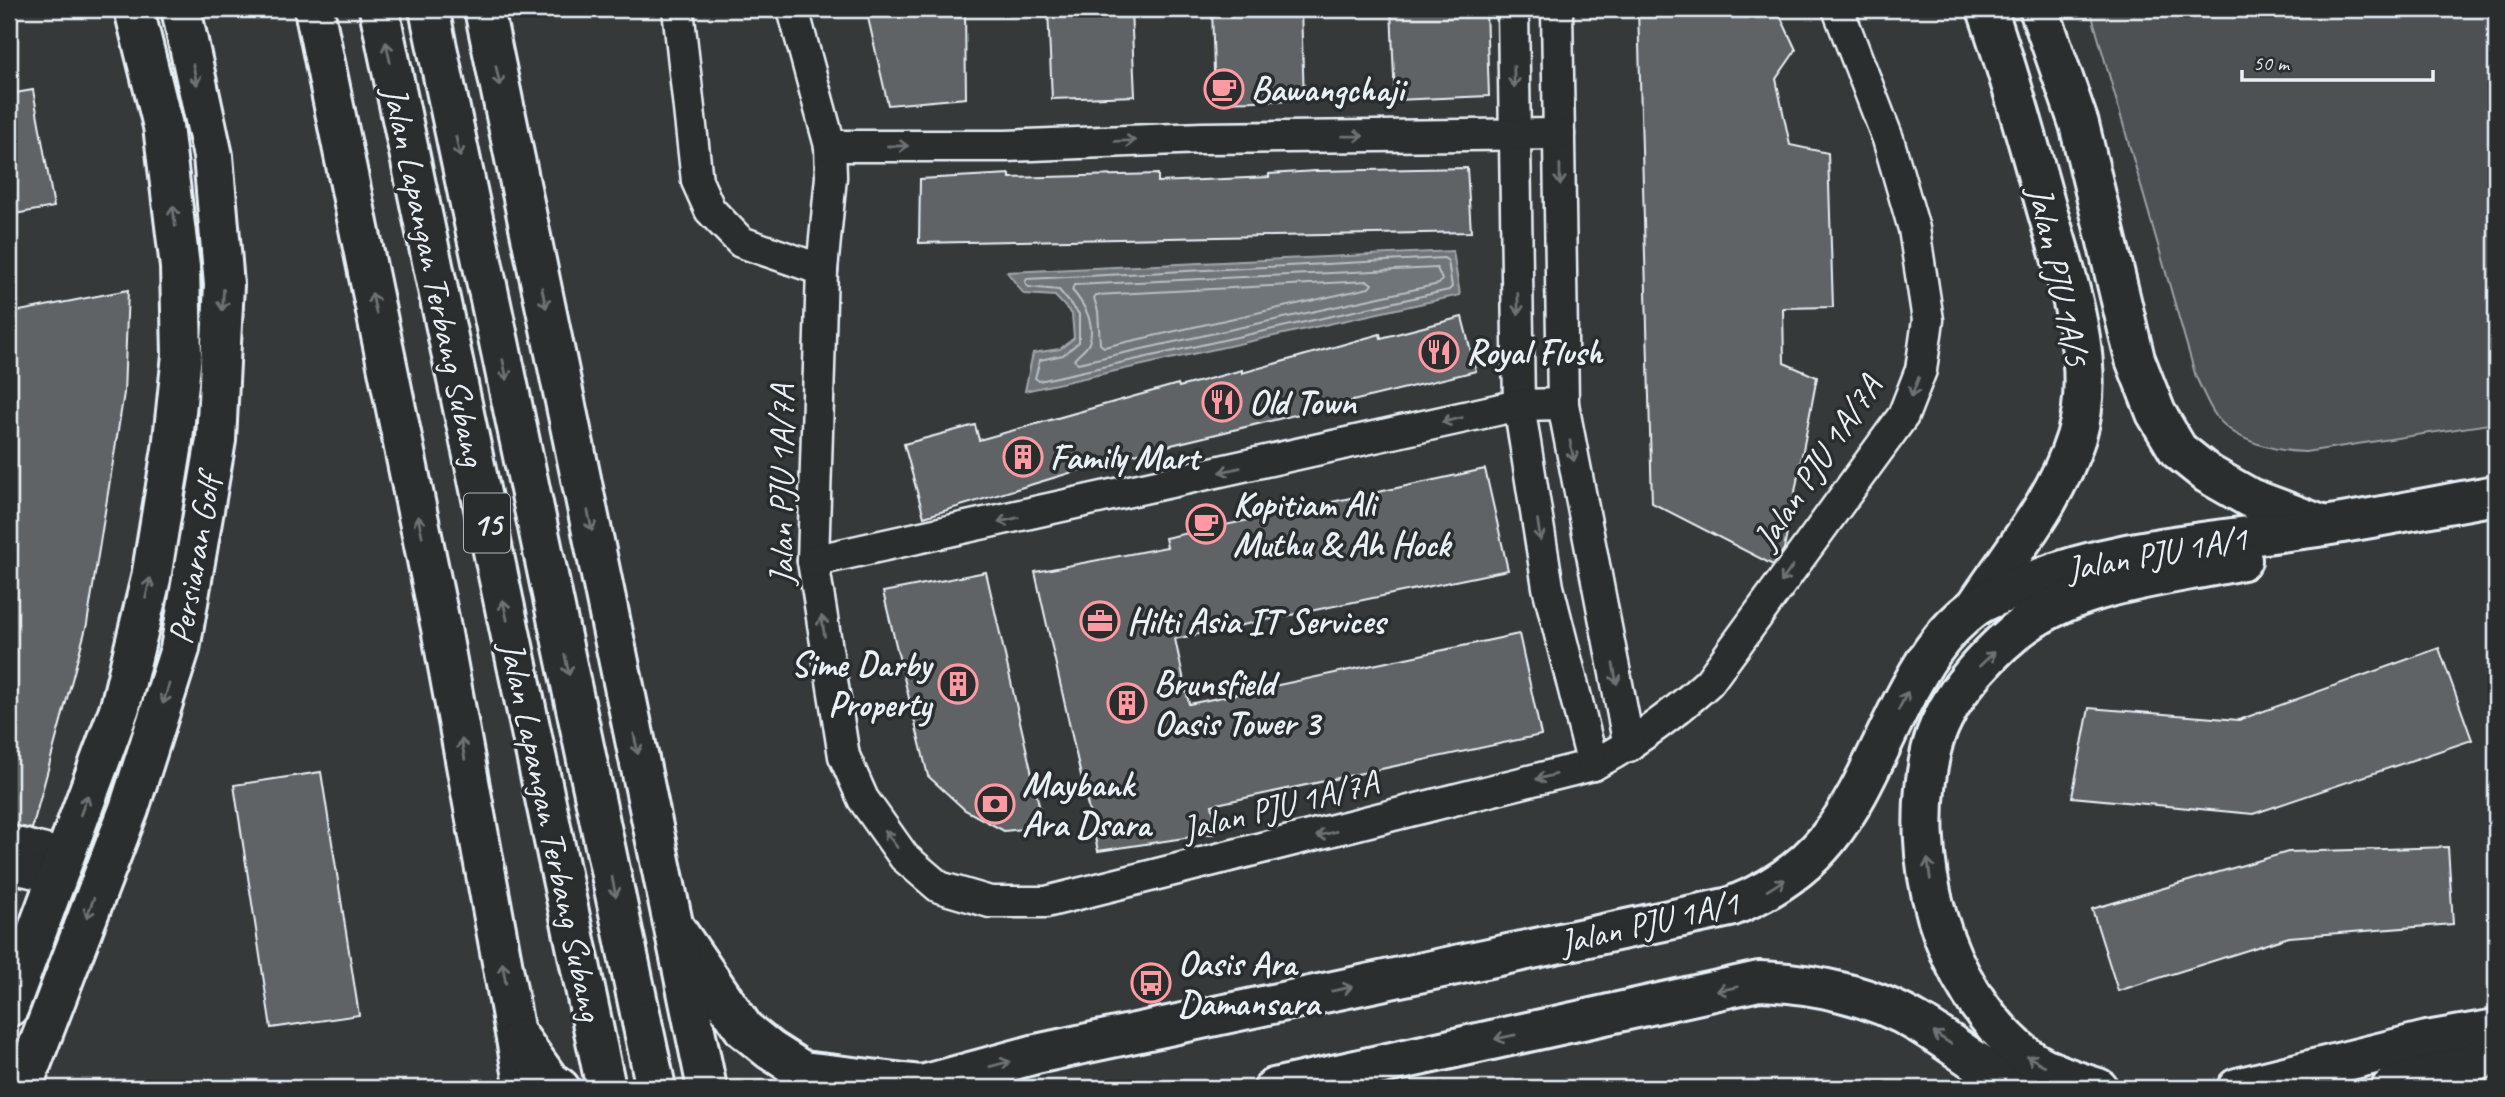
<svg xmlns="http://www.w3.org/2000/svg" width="2505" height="1097" font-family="Caveat,sans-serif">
	<rect width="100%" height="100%" fill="#35393a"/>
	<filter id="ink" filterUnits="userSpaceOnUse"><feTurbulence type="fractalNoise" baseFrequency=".0143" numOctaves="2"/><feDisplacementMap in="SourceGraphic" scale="14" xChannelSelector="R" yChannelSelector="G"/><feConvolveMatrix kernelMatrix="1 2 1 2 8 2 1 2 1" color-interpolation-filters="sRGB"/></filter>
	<g filter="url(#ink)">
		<!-- green -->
		<path fill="#4d5152" stroke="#9aa1a5" stroke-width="2" d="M2090,9H2496V423L2305,452C2274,451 2236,442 2216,416C2208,405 2202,389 2196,377Z"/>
		<!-- water -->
		<polygon fill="#707579" stroke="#a0a7ac" stroke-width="2" points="1453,251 1460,295 1025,391 1033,353 1060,349 1074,338 1072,314 1055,296 1024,294 1007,272"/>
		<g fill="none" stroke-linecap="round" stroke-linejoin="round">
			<!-- shore -->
			<g stroke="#b8bfc5" stroke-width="2">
				<polygon points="1444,258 1448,261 1452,287 1449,290 1039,381 1035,378 1040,360 1063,355 1079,342 1079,314 1059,290 1028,287 1025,282 1027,279"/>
				<path d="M1437,268L1442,280L1439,284L1078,363L1074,360C1078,354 1086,350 1089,343C1096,323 1084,304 1072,290L1074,285Z"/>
				<polygon points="1368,281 1372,284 1369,288 1104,347 1100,344 1098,311 1094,298 1096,295"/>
			</g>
		</g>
		<!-- building -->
		<g fill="#5f6365" stroke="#e8f1f8" stroke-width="2">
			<polygon points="866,9 965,9 966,98 888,105"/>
			<polygon points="1048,9 1131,9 1135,96 1052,99"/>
			<polygon points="1212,9 1301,9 1304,100 1215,102"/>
			<polygon points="1391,9 1486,9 1489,96 1395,100"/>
			<polygon points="1638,9 1777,9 1796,50 1776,79 1790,145 1828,153 1833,307 1783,308 1784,363 1817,377 1784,549 1773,565 1652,503"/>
			<polygon points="33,90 54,207 9,215 9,94"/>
			<polygon points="1467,168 1471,232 919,243 920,179 1010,174 1010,178 1158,174 1158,182 1269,177 1269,174 1316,171"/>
			<polygon points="128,290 124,393 87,624 32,829 9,824 9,313"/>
			<polygon points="1462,317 1476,371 1126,456 924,517 904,444 975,425 979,440 1178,384 1179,387 1242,370 1242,373 1380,334 1381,338"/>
			<polygon points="1485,469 1508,570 1175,639 1189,704 1519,634 1541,735 1212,805 1218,833 1098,851 1035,572 1167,547 1165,538"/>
			<polygon points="986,572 1044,827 1004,831 965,810 928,776 883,592"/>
			<polygon points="2439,648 2472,740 2253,814 2072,797 2089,708 2239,720"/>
			<polygon points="321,772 359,1015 271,1028 234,785"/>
			<polygon points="2448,847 2453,924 2289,937 2118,991 2092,909 2288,852"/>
		</g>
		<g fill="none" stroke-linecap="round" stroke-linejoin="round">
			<!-- street casing -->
			<g stroke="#e8f1f8" stroke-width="35">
				<g id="street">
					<polyline points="678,9 697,181 710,210 741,242 822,270"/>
					<path d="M793,9L830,146L831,177L822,270L813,561L844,756L863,799L904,857L939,887L990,902H1046L1593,765C1637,742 1673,715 1709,682L1903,416L1921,370L1928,320L1914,229L1888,139L1838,9"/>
					<polyline points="1513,9 1519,405 1548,587 1593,765"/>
					<polyline points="1557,9 1563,404 1629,746"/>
					<polyline points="830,146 1005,146 1202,138 1559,134"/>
					<polyline points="813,561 1519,405 1563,404"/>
					<polyline points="9,841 66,855"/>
					<polyline points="9,867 57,878"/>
				</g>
			</g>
			<!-- secondary casing -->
			<g stroke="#e8f1f8" stroke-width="44">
				<g id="secondary">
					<polyline points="2039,9 2079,124 2135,359 2156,413 2178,450 2208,474 2250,498 2319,524"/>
					<path d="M1976,606C2011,553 2057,499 2076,437C2099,362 2065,275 2045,203C2027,137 2009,73 1987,9"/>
					<polyline points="675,928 744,1029 770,1050 803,1071 922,1085"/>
					<polyline points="9,1007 120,707 151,578 172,449 182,355 180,267 163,126 134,9"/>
					<polyline points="22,1088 129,809 180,649 216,440 224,285 213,156 181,9"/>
					<path d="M911,1088L1036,1054L1730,907C1836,866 1855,797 1902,703C1921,666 1941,632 1975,607C1986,599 2001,595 2013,589C2111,545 2219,542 2324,526C2382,517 2439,505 2496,495"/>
					<path d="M1274,1088L1759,981C1813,983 1873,995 1920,1024C1954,1044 1985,1071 2020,1088"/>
					<path d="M2098,1088C2075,1081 2044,1071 2025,1055C1940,985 1907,858 1931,751C1942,704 1980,661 2016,631C2078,581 2168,577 2242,560"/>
					<polyline points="2237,1088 2427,1041 2496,1029"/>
					<polyline points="2391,1088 2496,1055"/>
				</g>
			</g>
			<!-- primary casing -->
			<g stroke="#e8f1f8" stroke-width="44">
				<g id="primary">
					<polyline points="314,9 441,628 525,1088"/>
					<polyline points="379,9 606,1088"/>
					<polyline points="429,9 642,1022"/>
					<polyline points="484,9 707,1088"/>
					<polyline points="520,1039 549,1080 560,1088"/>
				</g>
			</g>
			<!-- street -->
			<use href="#street" stroke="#2a2d2e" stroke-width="30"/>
			<!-- secondary -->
			<use href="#secondary" stroke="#2a2d2e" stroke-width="38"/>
			<!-- primary -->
			<use href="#primary" stroke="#2a2d2e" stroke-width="38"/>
			<!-- primary-bridge casing -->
			<g stroke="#e8f1f8" stroke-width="44" stroke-linecap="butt">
				<polyline id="primary-bridge" points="642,1022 656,1088"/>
			</g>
			<!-- primary-bridge -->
			<use href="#primary-bridge" stroke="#2a2d2e" stroke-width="38"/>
		</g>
		<!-- one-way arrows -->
		<defs><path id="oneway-shaft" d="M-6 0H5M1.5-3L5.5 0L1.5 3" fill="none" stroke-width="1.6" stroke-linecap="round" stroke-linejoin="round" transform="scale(1.75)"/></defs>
		<g stroke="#6c7275">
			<use href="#oneway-shaft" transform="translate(388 52) rotate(-102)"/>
			<use href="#oneway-shaft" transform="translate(195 75) rotate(78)"/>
			<use href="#oneway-shaft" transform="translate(498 76) rotate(78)"/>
			<use href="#oneway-shaft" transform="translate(1514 77) rotate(89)"/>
			<use href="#oneway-shaft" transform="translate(1353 136) rotate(-1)"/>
			<use href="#oneway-shaft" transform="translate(1125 141) rotate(-2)"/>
			<use href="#oneway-shaft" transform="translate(898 146)"/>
			<use href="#oneway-shaft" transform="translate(458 147) rotate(78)"/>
			<use href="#oneway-shaft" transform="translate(1560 175) rotate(89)"/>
			<use href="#oneway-shaft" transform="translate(174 216) rotate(-97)"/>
			<use href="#oneway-shaft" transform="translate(544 298) rotate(78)"/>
			<use href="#oneway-shaft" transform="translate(223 300) rotate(93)"/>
			<use href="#oneway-shaft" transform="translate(374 303) rotate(-102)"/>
			<use href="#oneway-shaft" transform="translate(1518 304) rotate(89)"/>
			<use href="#oneway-shaft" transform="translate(505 370) rotate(78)"/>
			<use href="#oneway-shaft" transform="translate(1915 387) rotate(111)"/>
			<use href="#oneway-shaft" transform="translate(1452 420) rotate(167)"/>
			<use href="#oneway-shaft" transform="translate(1572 451) rotate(79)"/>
			<use href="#oneway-shaft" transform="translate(1230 470) rotate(167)"/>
			<use href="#oneway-shaft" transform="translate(1008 520) rotate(167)"/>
			<use href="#oneway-shaft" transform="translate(590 521) rotate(78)"/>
			<use href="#oneway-shaft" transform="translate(420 526) rotate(-102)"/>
			<use href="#oneway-shaft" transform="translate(1539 530) rotate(82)"/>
			<use href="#oneway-shaft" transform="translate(1787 574) rotate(125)"/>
			<use href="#oneway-shaft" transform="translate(148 588) rotate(-77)"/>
			<use href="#oneway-shaft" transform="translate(505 610) rotate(-102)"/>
			<use href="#oneway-shaft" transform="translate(823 626) rotate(-99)"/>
			<use href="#oneway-shaft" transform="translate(1987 659) rotate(-43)"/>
			<use href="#oneway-shaft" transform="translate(567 665) rotate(78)"/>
			<use href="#oneway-shaft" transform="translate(1615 674) rotate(79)"/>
			<use href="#oneway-shaft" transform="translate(166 694) rotate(107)"/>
			<use href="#oneway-shaft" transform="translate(1903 701) rotate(-63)"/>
			<use href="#oneway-shaft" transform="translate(636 744) rotate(78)"/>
			<use href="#oneway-shaft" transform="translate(463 749) rotate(-100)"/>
			<use href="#oneway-shaft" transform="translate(1546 777) rotate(166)"/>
			<use href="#oneway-shaft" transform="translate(84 805) rotate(-70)"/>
			<use href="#oneway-shaft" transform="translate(1326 834) rotate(166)"/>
			<use href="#oneway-shaft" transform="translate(891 839) rotate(-126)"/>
			<use href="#oneway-shaft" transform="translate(1929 869) rotate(-97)"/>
			<use href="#oneway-shaft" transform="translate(1776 885) rotate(-32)"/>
			<use href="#oneway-shaft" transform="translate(614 887) rotate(78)"/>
			<use href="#oneway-shaft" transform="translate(90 908) rotate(111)"/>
			<use href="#oneway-shaft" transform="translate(504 973) rotate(-100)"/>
			<use href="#oneway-shaft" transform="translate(1342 989) rotate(-12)"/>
			<use href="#oneway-shaft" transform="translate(1727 989) rotate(168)"/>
			<use href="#oneway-shaft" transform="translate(1505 1037) rotate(168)"/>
			<use href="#oneway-shaft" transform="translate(1942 1038) rotate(-147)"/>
			<use href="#oneway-shaft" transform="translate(2036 1061) rotate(-151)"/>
			<use href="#oneway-shaft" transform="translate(1000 1064) rotate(-15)"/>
		</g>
	</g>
	<!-- icons -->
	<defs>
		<g id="cafe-ring" transform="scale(2.0125)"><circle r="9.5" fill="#2a2d2e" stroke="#ff9aa2" stroke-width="1.5"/><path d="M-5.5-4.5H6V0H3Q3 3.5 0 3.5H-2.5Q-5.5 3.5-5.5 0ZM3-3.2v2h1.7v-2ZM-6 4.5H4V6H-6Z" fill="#ff9aa2"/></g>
		<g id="restaurant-ring" transform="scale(2.0125)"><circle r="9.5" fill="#2a2d2e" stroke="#ff9aa2" stroke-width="1.5"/><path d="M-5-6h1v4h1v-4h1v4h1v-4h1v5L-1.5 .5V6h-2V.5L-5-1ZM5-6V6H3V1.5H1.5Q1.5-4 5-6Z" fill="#ff9aa2"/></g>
		<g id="building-ring" transform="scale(2.0125)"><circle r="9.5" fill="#2a2d2e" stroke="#ff9aa2" stroke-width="1.5"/><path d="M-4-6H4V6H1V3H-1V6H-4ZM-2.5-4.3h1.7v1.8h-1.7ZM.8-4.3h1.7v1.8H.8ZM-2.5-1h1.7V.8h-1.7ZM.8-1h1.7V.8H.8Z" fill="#ff9aa2"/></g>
		<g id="office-ring" transform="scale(2.0125)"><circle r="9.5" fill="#2a2d2e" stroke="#ff9aa2" stroke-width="1.5"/><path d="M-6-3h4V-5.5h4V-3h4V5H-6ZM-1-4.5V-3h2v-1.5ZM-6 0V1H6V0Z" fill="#ff9aa2"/></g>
		<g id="bank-ring" transform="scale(2.0125)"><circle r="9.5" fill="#2a2d2e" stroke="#ff9aa2" stroke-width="1.5"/><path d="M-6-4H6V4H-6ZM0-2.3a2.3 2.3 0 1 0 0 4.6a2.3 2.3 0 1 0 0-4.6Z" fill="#ff9aa2"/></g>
		<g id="bus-ring" transform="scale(2.0125)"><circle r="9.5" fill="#2a2d2e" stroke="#ff9aa2" stroke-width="1.5"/><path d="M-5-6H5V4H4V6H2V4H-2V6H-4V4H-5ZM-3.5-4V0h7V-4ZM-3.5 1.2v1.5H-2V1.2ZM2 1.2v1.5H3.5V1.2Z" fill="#ff9aa2"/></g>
	</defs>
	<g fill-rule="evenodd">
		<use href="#cafe-ring" x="1224" y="89"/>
		<use href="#restaurant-ring" x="1439" y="352"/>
		<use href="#restaurant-ring" x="1222" y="402"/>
		<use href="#building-ring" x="1023" y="457"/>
		<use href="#cafe-ring" x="1206" y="524"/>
		<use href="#office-ring" x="1100" y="621"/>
		<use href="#building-ring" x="958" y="684"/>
		<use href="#building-ring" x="1127" y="703"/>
		<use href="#bank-ring" x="995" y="804"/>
		<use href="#bus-ring" x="1151" y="983"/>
	</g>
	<g text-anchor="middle" stroke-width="7" stroke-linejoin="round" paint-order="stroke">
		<!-- shield labels -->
		<rect fill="#2a2d2e" stroke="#afb6bb" stroke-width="2" x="464" y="493.5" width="46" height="59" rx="5"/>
		<g font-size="33" font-weight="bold" fill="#e8f1f8">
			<text x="487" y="535">15</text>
		</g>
		<!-- poi labels -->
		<g font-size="35" font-weight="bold" fill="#e8f1f8" stroke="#2a2d2e" text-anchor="start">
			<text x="1251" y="101">Bawangchaji</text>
			<text x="1466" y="364">Royal Flush</text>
			<text x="1249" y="414">Old Town</text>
			<text x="1050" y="469">Family Mart</text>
			<text x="1233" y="516">Kopitiam Ali<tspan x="1233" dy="40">Muthu &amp; Ah Hock</tspan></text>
			<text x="1127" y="633">Hilti Asia IT Services</text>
			<text x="931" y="676" text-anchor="end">Sime Darby<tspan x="931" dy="40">Property</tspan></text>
			<text x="1154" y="695">Brunsfield<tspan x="1154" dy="40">Oasis Tower 3</tspan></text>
			<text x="1022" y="796">Maybank<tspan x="1022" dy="40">Ara Dsara</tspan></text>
			<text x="1178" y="975">Oasis Ara<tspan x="1178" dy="40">Damansara</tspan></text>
		</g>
		<!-- street labels -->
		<g font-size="35" fill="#e8f1f8" stroke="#2a2d2e">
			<text transform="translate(435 276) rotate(78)" y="12">Jalan Lapangan Terbang Subang</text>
			<text transform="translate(2059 276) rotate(78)" y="12">Jalan PJU 1A/5</text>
			<text transform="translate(1817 462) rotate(-56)" y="12">Jalan PJU 1A/7A</text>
			<text transform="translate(781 485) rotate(-90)" y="12">Jalan PJU 1A/7A</text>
			<text transform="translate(2157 553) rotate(-10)" y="12">Jalan PJU 1A/1</text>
			<text transform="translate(194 560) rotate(-80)" y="12">Persiaran Golf</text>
			<text transform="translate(1280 805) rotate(-14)" y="12">Jalan PJU 1A/7A</text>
			<text transform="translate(552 831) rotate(78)" y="12">Jalan Lapangan Terbang Subang</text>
			<text transform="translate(1649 922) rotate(-13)" y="12">Jalan PJU 1A/1</text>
		</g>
	</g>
	<!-- margin -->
	<rect width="2505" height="1097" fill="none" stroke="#2a2d2e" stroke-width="35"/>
	<rect x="18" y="18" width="2470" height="1062" fill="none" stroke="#e8f1f8" stroke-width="2.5" filter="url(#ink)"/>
	<!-- scale -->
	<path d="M2242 70v10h191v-10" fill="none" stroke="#e8f1f8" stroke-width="3.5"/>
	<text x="2253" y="70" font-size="21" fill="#e8f1f8" stroke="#2a2d2e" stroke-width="5" paint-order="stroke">50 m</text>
</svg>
